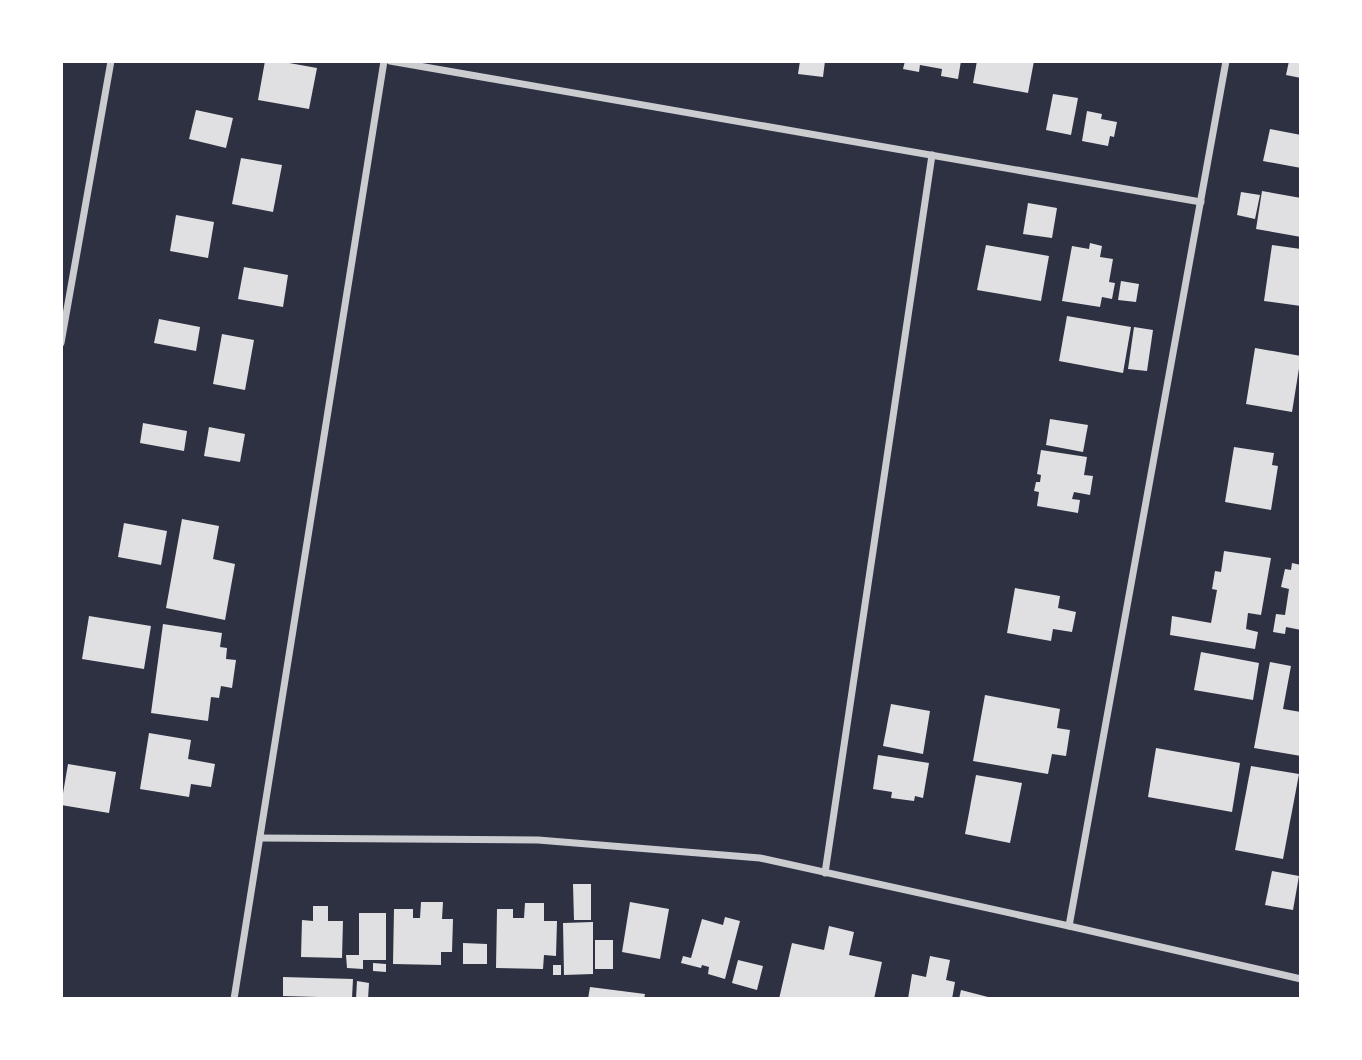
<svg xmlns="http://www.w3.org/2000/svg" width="1362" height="1060" font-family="'Exo 2',sans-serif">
	<rect width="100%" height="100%" fill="#2d3142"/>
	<!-- building -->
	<g fill="#e0e0e3">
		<polygon points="265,61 278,61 317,68 309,109 258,100"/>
		<polygon points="800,61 825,61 823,77 798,74"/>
		<polygon points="905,61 961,61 958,79 941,76 942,69 920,65 919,72 903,69"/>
		<polygon points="977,61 1034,61 1028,93 973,83"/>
		<polygon points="1289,61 1301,61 1301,78 1286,75"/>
		<polygon points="1053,94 1078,98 1071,135 1046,130"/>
		<polygon points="196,110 233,118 226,148 189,139"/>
		<polygon points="1087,111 1102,114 1101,119 1117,122 1114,137 1110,136 1108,146 1082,141"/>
		<polygon points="1270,129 1301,135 1301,168 1263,161"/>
		<polygon points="241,158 282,165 273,212 232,204"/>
		<polygon points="1262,191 1301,198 1301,237 1256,229"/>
		<polygon points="1241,192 1260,195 1255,219 1237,215"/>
		<polygon points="1028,203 1057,208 1052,238 1023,234"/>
		<polygon points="176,215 214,222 208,258 170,251"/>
		<polygon points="1090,243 1102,246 1100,257 1113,259 1109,282 1115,283 1112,299 1102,297 1100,307 1062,301 1072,246 1089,249"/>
		<polygon points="986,245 1049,256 1041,301 977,290"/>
		<polygon points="1272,245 1301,249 1301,306 1264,301"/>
		<polygon points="244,267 288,275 283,307 238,299"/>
		<polygon points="1121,281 1139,284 1136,302 1118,300"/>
		<polygon points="1067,316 1131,327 1123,373 1059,361"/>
		<polygon points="159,319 200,327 196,351 154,343"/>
		<polygon points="1134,327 1153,330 1147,371 1128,369"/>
		<polygon points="222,334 254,340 245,390 213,384"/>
		<polygon points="1255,348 1301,356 1292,412 1246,404"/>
		<polygon points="1050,419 1088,425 1083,452 1046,445"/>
		<polygon points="143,423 187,431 184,451 140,443"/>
		<polygon points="209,427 245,434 240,462 204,456"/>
		<polygon points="1234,447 1274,453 1272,465 1278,466 1271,510 1225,502"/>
		<polygon points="1041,450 1087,457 1084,475 1093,476 1090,495 1074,492 1072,499 1080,500 1078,513 1037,506 1039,492 1034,491 1036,482 1040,482 1041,475 1037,474"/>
		<polygon points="182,519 219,526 213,559 235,564 225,620 166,608"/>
		<polygon points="124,523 167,531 161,565 118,557"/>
		<polygon points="1224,551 1271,558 1261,615 1248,613 1246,629 1258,632 1255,649 1170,635 1172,616 1211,623 1217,590 1212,589 1215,571 1221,572"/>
		<polygon points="1292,563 1301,565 1301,630 1286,627 1285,634 1273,632 1276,614 1285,615 1289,589 1281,587 1285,569 1291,570"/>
		<polygon points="1015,588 1060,596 1058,608 1076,612 1072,632 1053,629 1051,641 1007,633"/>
		<polygon points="89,616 151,626 144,669 82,659"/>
		<polygon points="163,624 222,633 220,647 227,648 226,659 236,660 232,688 221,686 219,698 211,697 208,721 151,713"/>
		<polygon points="1201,652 1259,663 1253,700 1194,690"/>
		<polygon points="1270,662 1291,666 1283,709 1301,712 1301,756 1254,748"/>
		<polygon points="985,695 1060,709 1057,728 1070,730 1066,756 1052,754 1048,774 973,761"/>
		<polygon points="891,704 930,711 923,754 883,746"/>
		<polygon points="149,733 191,740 188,759 215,764 211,787 191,784 189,797 140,789"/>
		<polygon points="1156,748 1240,763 1232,812 1148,797"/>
		<polygon points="878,755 929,763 923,798 915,796 914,801 891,798 892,792 873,789"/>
		<polygon points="68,764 116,772 109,813 61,805"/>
		<polygon points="1251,766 1299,774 1283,859 1235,850"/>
		<polygon points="976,775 1022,783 1010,843 965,834"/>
		<polygon points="1272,871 1299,876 1293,910 1265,905"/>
		<polygon points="573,884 591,884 591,920 574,920"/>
		<polygon points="421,902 443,902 442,919 453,919 452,952 441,952 441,965 393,964 394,909 413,909 413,918 420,918"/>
		<polygon points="630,902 669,909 660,959 622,952"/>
		<polygon points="525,903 544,903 544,921 557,921 556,956 544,955 543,969 496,968 497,909 513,909 513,918 524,918"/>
		<polygon points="313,906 328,906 328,921 343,921 342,958 301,957 302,920 313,921"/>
		<polygon points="359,913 386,913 386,960 363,960 363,969 347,968 346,955 359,955"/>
		<polygon points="725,917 740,921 725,979 708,974 709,967 702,965 701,968 681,963 683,956 691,958 702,919 723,925"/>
		<polygon points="593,922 593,974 564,975 563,923"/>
		<polygon points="829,926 854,932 849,955 882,962 874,999 779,999 792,943 824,950"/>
		<rect x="595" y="940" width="18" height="29"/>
		<polygon points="463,943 487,944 487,964 463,964"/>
		<polygon points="930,956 950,960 946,980 955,982 952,999 908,999 912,974 926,977"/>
		<polygon points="738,960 763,966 757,990 732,983"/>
		<polygon points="373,963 386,964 386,972 373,971"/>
		<rect x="553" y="965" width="8" height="10"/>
		<polygon points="283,977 353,979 352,998 283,996"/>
		<polygon points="357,981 369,983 368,999 356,999"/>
		<polygon points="590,987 645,994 644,999 588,999"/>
		<polygon points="961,990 988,997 988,999 959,999"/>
	</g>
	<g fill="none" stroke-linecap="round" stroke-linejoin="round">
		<!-- minor -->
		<g stroke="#caccd0" stroke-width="7">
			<polyline points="390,61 1201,202"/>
			<polyline points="61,343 111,61"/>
			<polyline points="260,838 538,840 760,858 1069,926 1301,979"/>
			<polyline points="825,873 932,155"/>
			<polyline points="1069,926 1226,61"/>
			<polyline points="234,999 384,61"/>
		</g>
	</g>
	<!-- border -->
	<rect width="1362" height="1060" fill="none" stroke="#ffffff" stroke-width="126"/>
</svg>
